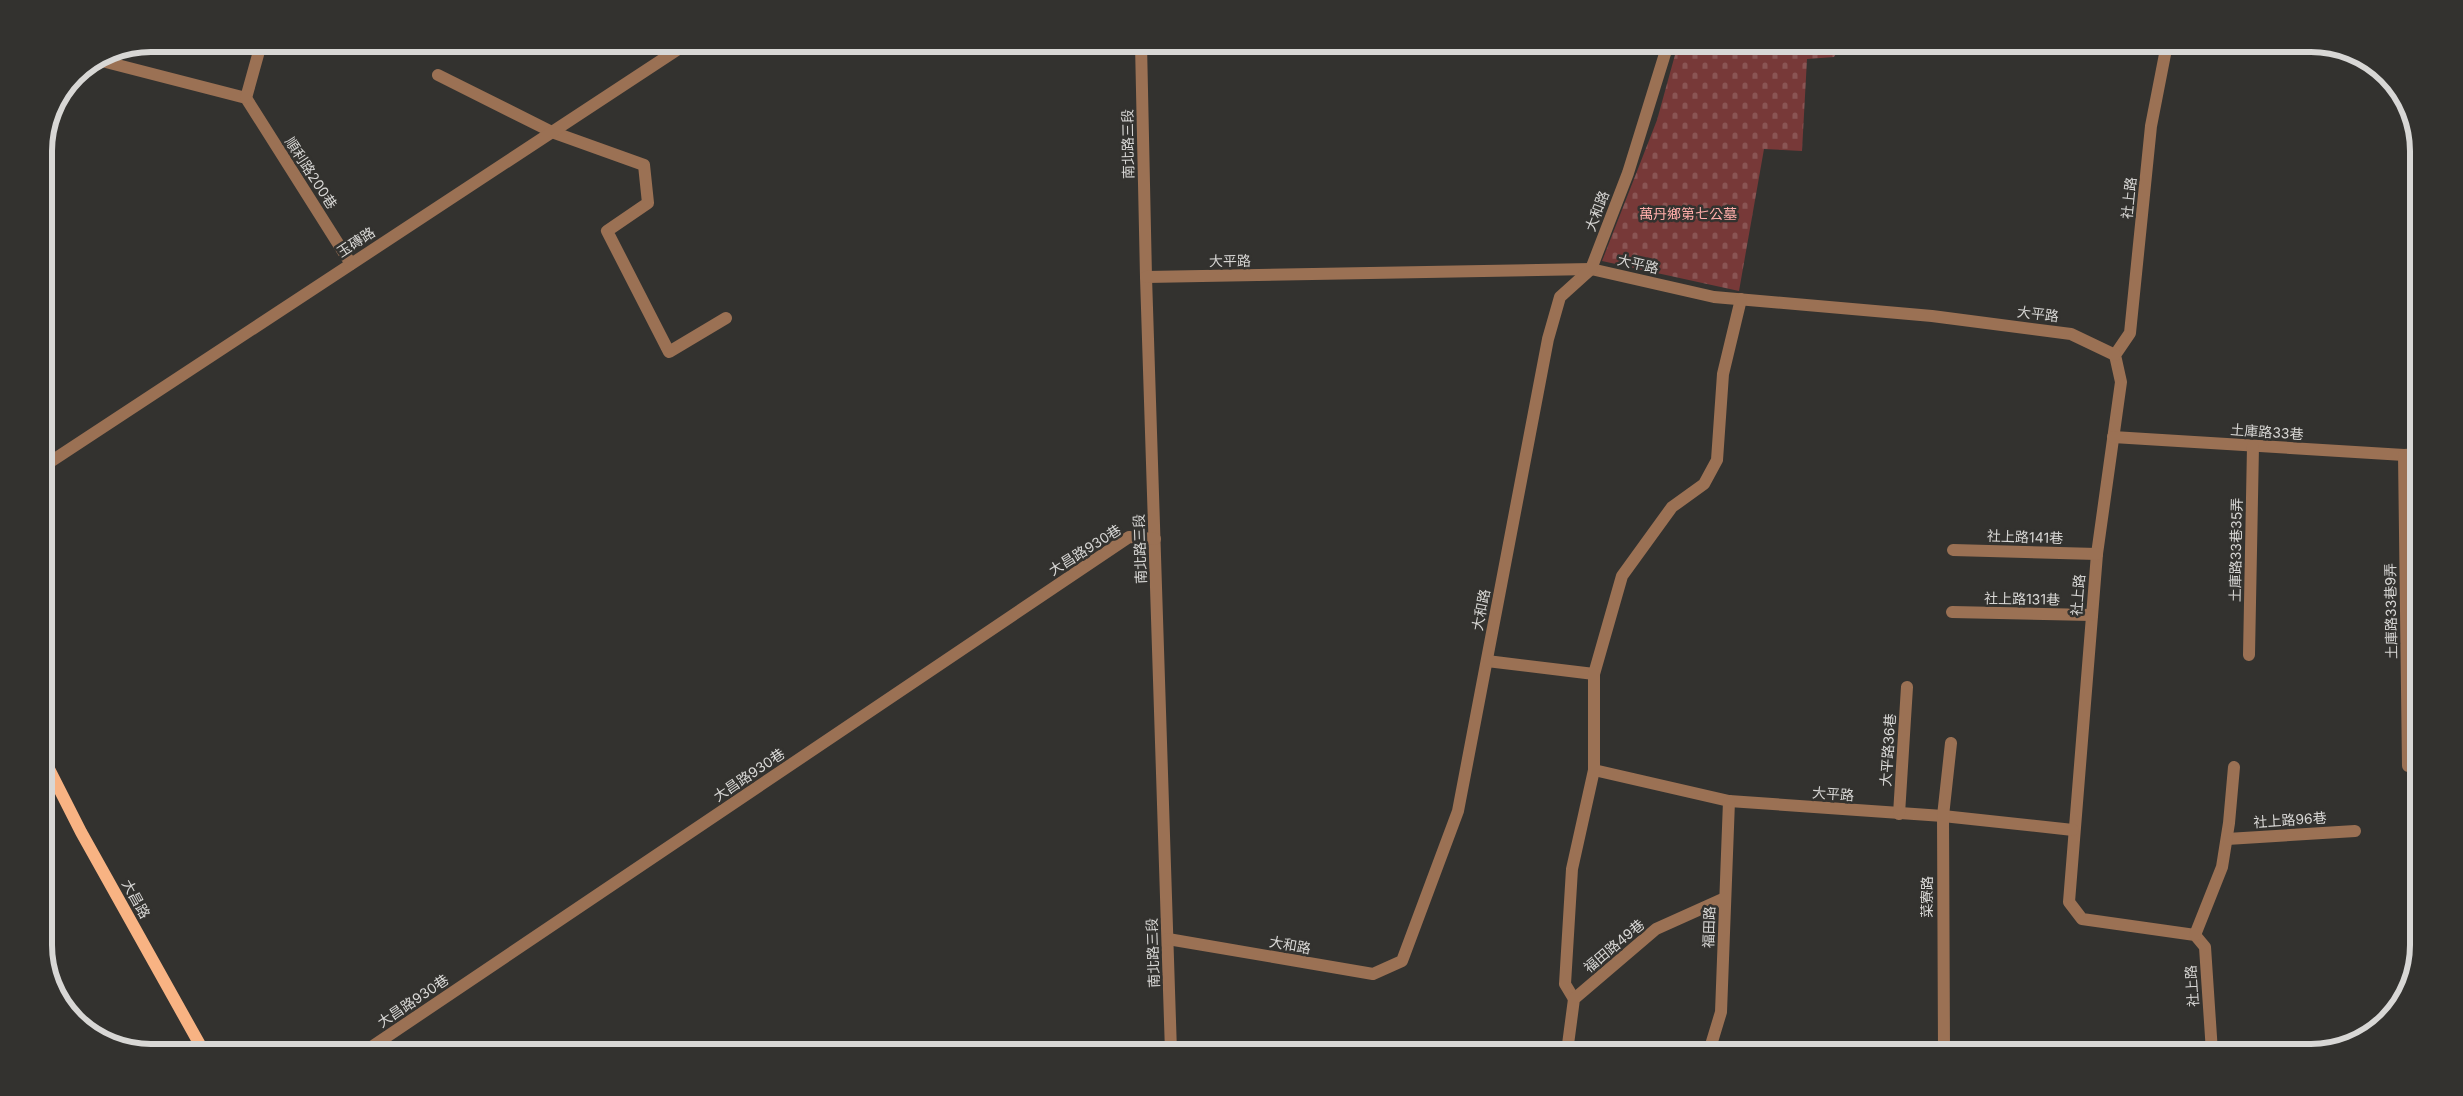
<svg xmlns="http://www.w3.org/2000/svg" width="2463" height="1096" font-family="Inter,'Noto Sans TC',sans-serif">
	<defs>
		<pattern id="cemetery-stones" width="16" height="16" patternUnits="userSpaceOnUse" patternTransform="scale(1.25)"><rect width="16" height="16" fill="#773938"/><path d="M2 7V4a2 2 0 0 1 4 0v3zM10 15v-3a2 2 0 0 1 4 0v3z" fill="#8a5554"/></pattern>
	</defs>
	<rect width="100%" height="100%" fill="#33322f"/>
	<!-- cemetery -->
	<polygon fill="url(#cemetery-stones)" points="1678,44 1841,44 1834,57 1807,59 1802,151 1764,149 1739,291 1602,261 1657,120"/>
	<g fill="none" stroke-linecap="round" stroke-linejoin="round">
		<!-- minor -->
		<g stroke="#9b7154" stroke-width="12">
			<polyline points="1141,44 1146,277 1171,1052"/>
			<polyline points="2167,44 2151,126 2130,333 2115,355 2121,382 2097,554 2069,902 2082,919 2195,935 2205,947 2212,1052"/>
			<polyline points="98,60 246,98 351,264"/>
			<polyline points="438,75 552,132 644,165 648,203 607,231 669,352 726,318"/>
			<polyline points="246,98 261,44"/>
			<polyline points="1146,277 1591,269 1714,297 1932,316 2071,334 2115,355"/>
			<polyline points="2113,437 2404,455 2419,454"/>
			<polyline points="2404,455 2408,766"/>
			<polyline points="44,466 686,44"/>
			<polyline points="1953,550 2097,554"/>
			<polyline points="1952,612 2092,615"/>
			<polyline points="2249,655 2253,446"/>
			<polyline points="1487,661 1594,674"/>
			<polyline points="1594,770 1729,801 1943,816 2073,830"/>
			<polyline points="1899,814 1907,687"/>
			<polyline points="2227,839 2355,831"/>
			<polyline points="2195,935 2222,867 2229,823 2234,767"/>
			<polyline points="1168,939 1373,974 1402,961 1458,811 1548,339 1560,297 1591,269 1628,173 1668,44"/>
			<polyline points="1574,999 1565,984 1572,869 1594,770 1594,674 1622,576 1672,507 1704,484 1717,460 1723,374 1741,299"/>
			<polyline points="364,1052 1129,537 1155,539"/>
			<polyline points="1567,1052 1574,999 1656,929 1725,898"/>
			<polyline points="1712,1052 1711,1045 1721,1012 1729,801"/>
			<polyline points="1944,1052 1943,816 1951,743"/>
		</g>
		<!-- major -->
		<polyline stroke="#f8b383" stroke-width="12" points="44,759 81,832 204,1052"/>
	</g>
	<g text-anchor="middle" stroke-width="5" stroke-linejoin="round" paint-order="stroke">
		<!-- street labels -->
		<g font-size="14" fill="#d8d7d5" stroke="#33322f">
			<text transform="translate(1128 144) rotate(-91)" y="5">南北路三段</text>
			<text transform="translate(311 173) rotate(57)" y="5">順利路200巷</text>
			<text transform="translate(2129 198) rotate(-84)" y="5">社上路</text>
			<text transform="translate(1597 211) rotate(-69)" y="5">大和路</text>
			<text transform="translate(356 242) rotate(-33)" y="5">玉磚路</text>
			<text transform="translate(1230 261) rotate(-1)" y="5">大平路</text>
			<text transform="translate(1638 264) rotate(13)" y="5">大平路</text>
			<text transform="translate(2038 314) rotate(7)" y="5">大平路</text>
			<text transform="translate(2267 432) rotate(4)" y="5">土庫路33巷</text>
			<text transform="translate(2025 537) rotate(2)" y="5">社上路141巷</text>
			<text transform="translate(1140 549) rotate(-92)" y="5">南北路三段</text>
			<text transform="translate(1085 550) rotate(-32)" y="5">大昌路930巷</text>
			<text transform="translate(2236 550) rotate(-89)" y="5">土庫路33巷35弄</text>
			<text transform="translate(2078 595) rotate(-85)" y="5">社上路</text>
			<text transform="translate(2022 599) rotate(1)" y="5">社上路131巷</text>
			<text transform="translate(1481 610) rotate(-79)" y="5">大和路</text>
			<text transform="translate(2391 611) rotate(-91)" y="5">土庫路33巷9弄</text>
			<text transform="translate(1888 750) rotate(-86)" y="5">大平路36巷</text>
			<text transform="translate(749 775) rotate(-34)" y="5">大昌路930巷</text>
			<text transform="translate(1833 794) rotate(4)" y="5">大平路</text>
			<text transform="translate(2290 820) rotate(-4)" y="5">社上路96巷</text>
			<text transform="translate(1927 897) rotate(-90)" y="5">菜寮路</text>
			<text transform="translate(136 899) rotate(61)" y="5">大昌路</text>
			<text transform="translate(1709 927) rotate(-88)" y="5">福田路</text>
			<text transform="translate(1290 945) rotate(10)" y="5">大和路</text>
			<text transform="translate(1614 946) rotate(-40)" y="5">福田路49巷</text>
			<text transform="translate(1153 953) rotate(-92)" y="5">南北路三段</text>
			<text transform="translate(2192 986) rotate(-94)" y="5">社上路</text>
			<text transform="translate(413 1001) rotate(-34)" y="5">大昌路930巷</text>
		</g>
		<!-- park labels -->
		<g font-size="14" fill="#ffadaa" stroke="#33322f">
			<text x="1688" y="219">萬丹鄉第七公墓</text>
		</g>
	</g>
	<!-- crop -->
	<path d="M0 0H2463V1096H0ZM151 52H2311A99 99 0 0 1 2410 151V945A99 99 0 0 1 2311 1044H151A99 99 0 0 1 52 945V151A99 99 0 0 1 151 52Z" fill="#33322f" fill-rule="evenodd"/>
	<path fill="none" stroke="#d8d7d5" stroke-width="6" d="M151 52H2311A99 99 0 0 1 2410 151V945A99 99 0 0 1 2311 1044H151A99 99 0 0 1 52 945V151A99 99 0 0 1 151 52Z"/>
</svg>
